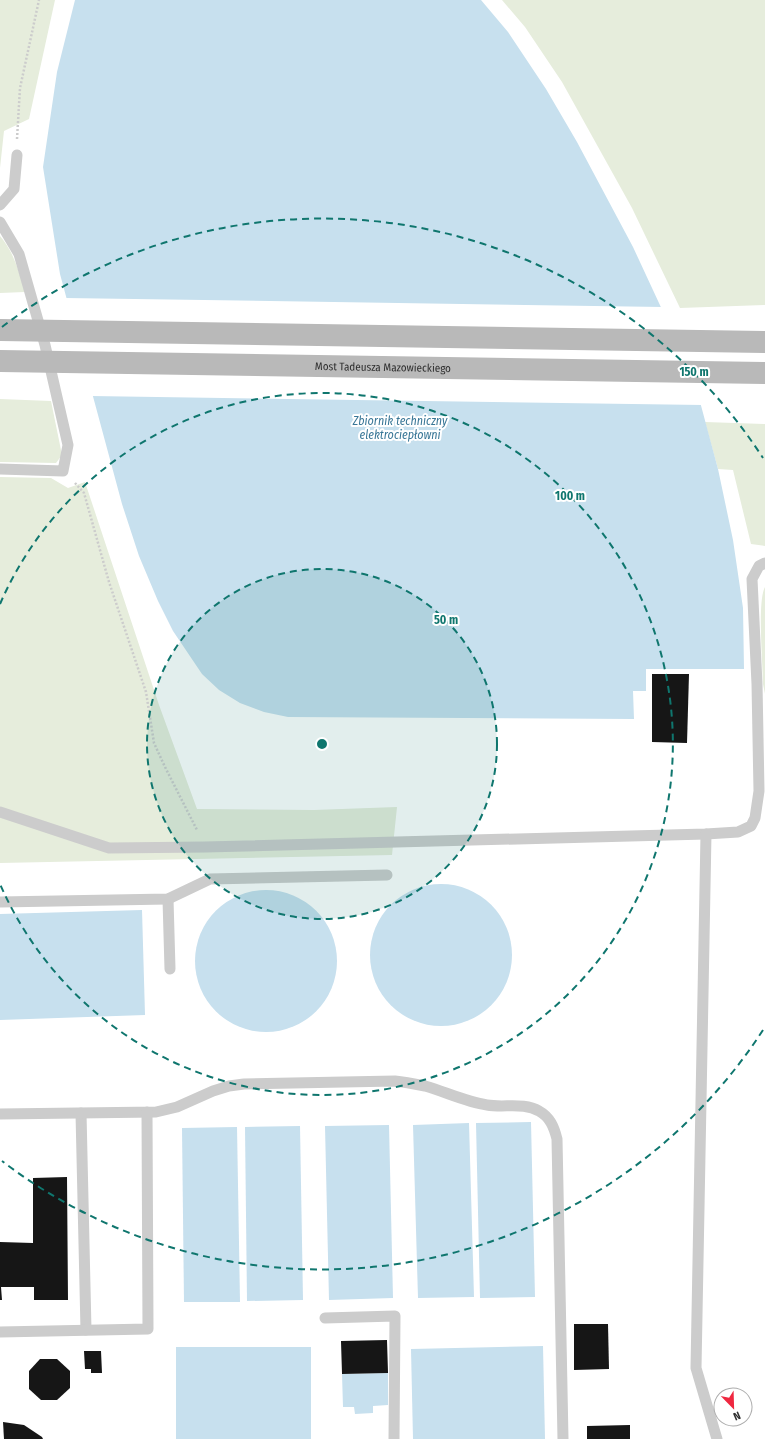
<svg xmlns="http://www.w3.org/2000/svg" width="765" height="1439" font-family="'Fira Sans Condensed',sans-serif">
	<rect width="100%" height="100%" fill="#fff"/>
	<!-- green -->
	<g fill="#e6eddc">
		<polygon points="0,0 55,0 29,119 4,131 0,168"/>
		<polygon points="502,0 765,0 765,305 680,308 632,208 562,82 525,27"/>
		<path d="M0,236C14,252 19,272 25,292L0,293Z"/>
		<polygon points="0,399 51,401 62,455 56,463 0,462"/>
		<polygon points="705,422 765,424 765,546 751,544 733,470 718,469"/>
		<polygon points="0,477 51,478 68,488 85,482 159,705 197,809 314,810 397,807 392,855 0,863"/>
		<path d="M765,587V694L763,684C763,664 757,601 765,587Z"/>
	</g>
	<!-- water -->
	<g fill="#c7e0ee">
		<polygon points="75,0 481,0 508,32 546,89 577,142 633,247 678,344 699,398 718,469 733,540 743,608 744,669 646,669 646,691 633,691 634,719 288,717 264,712 240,703 219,690 202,674 173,631 158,601 139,556 122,504 60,274 43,167 57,72"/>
		<circle cx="441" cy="955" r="71"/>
		<circle cx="266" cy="961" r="71"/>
		<polygon points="142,910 145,1015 0,1020 0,914"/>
		<polygon points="531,1122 535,1297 480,1298 476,1123"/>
		<polygon points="469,1123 474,1297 418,1298 413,1125"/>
		<polygon points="389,1125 393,1298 329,1300 325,1126"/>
		<polygon points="300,1126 303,1300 247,1301 245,1127"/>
		<polygon points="237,1127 240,1302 184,1302 182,1128"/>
		<polygon points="543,1346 545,1439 413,1439 411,1349"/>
		<rect x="176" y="1347" width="135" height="92"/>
		<polygon points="388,1373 388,1405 373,1406 373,1413 355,1414 354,1407 343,1407 342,1374"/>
	</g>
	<!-- pier -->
	<polygon fill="#fff" points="65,298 663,307 680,343 703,405 91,396"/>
	<!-- building -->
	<g fill="#161616">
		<polygon points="652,674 689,674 687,743 652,742"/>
		<polygon points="67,1177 68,1300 34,1300 34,1287 1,1287 2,1300 0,1300 0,1242 33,1243 33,1178"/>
		<polygon points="574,1324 608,1324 609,1369 574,1370"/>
		<polygon points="387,1340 388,1373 342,1374 341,1341"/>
		<polygon points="84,1351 101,1351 102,1373 91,1373 91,1369 85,1369"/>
		<polygon points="40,1359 57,1359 70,1371 70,1388 57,1400 41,1400 29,1389 29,1371"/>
		<polygon points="3,1422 24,1425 42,1437 43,1439 4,1439"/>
		<polygon points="630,1425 630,1439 587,1439 587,1426"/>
	</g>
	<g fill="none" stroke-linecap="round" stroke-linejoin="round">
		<!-- path -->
		<g stroke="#ccc" stroke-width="2.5" stroke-dasharray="2 2" stroke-linecap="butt">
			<polyline points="17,139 20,88 39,0"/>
			<polyline points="75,483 84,493 109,582 146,692 154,743 165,767 197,830"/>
		</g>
		<!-- lane -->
		<g stroke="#ccc" stroke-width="11">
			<polyline points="0,205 14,189 17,155"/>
			<polyline points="0,222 19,254 45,345 68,445 63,471 0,469"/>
			<polyline points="0,812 109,848 205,847 706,834 738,832 751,826 755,818 759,791 757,684 752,579 759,566 765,563"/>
			<polyline points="706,834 696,1368 717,1439"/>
			<polyline points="168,899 170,969"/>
			<polyline points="0,902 168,899 210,879 387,875"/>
			<polyline points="81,1113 86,1330"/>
			<path d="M0,1114L156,1112L177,1107L213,1091L229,1086L244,1084L395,1081C405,1082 415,1084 425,1086C446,1092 466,1102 487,1105C504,1108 524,1102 539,1111C550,1117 554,1127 557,1139L563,1439"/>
			<polyline points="325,1318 395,1316 394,1439"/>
			<polyline points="0,1332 148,1329 147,1112"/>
		</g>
		<!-- secondary -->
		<g stroke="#b9b9b9" stroke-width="22">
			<polyline points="0,330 765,342"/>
			<path id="s1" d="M0,361L765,373"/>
		</g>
	</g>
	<!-- distance rings -->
	<circle cx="322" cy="744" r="175" fill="#0f766e" fill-opacity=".12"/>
	<g fill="none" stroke="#0f766e" stroke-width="2" stroke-dasharray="7 5">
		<circle cx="322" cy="744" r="175"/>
		<path d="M0 604A351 351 0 1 1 0 884"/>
		<path d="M763 1030A526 526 0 0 1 2 1161M2 327A526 526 0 0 1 763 458"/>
	</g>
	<g text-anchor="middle" stroke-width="4" stroke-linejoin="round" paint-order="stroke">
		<!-- street labels -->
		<g font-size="11" fill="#2f2f2f" stroke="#fff">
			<text dy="4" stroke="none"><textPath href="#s1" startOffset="383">Most Tadeusza Mazowieckiego</textPath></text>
		</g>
		<!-- water labels -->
		<g font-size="12" font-style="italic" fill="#387696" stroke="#fff">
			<text x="400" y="425">Zbiornik techniczny<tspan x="400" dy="14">elektrociepłowni</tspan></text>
		</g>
	</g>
	<circle cx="322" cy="744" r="6" fill="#0f766e" stroke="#fff" stroke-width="2"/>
	<g font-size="12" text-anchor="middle" font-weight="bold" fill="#0f766e" stroke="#fff" stroke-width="4" stroke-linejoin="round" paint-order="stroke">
		<text x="694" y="376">150 m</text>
		<text x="570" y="500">100 m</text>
		<text x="446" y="624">50 m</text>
	</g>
	<!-- north arrow -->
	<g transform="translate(733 1407) rotate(157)"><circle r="19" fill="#ffffff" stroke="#acacac"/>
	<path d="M0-3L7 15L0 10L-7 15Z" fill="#ef2840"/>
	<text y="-6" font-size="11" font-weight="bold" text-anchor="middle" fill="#2f2f2f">N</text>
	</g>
</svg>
